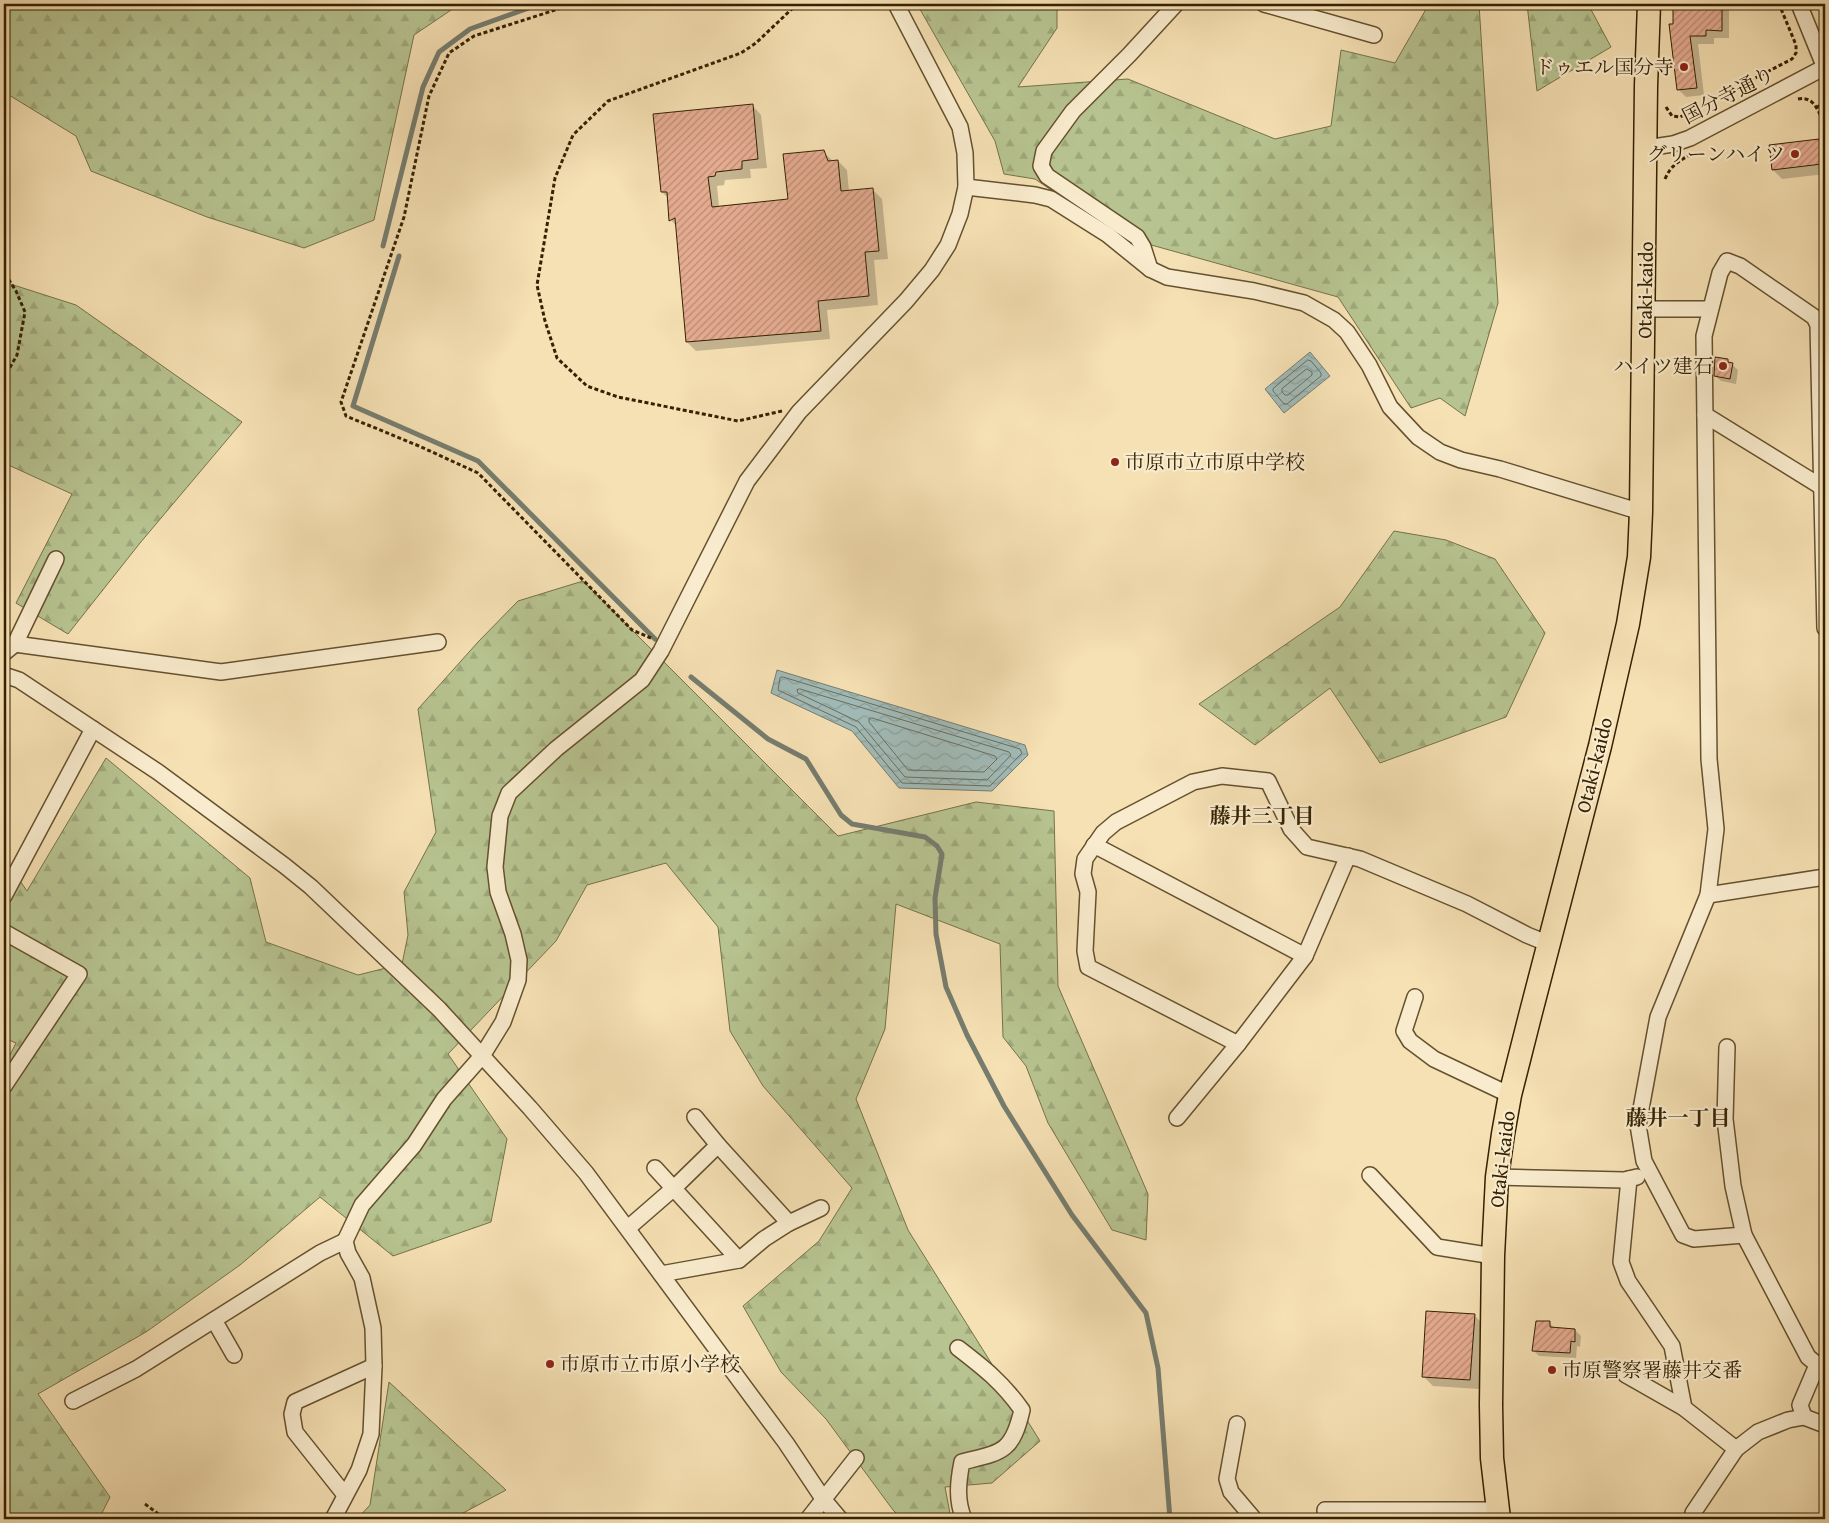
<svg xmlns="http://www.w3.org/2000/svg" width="1829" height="1523" font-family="'Gentium Book Plus','Noto Serif JP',serif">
	<defs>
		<pattern id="forest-firs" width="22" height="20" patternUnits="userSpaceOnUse" patternTransform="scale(1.25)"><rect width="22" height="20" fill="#b7c491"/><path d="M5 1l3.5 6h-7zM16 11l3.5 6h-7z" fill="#9ea87b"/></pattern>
		<pattern id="water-waves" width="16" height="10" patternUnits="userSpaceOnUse" patternTransform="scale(1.25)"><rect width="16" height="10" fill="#a1bbb8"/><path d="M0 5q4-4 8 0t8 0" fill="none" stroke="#8ba09c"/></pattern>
		<pattern id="building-hatch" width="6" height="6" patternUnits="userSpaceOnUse" patternTransform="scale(1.25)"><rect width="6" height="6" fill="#e6ac92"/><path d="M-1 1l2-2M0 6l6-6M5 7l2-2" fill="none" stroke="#bb8c75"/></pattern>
	</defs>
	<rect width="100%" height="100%" fill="#f6e1b4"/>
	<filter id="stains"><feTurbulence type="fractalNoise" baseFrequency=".004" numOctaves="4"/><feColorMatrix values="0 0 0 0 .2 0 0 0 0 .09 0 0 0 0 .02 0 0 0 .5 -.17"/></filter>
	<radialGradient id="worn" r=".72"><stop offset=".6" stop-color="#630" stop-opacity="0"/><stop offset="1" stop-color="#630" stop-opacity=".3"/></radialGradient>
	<!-- forest -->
	<g fill="url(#forest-firs)" stroke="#767249">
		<polygon points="4,4 460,4 414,35 374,220 304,248 207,217 91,171 76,136 4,92"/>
		<polygon points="917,4 1057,4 1057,28 1018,87 1128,79 1275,139 1331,126 1341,50 1395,63 1429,4 1479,4 1498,303 1465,416 1440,398 1411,408 1338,297 1119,236 1035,179 1004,174 995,141"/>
		<polygon points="1527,4 1588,4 1611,47 1537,91"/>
		<polygon points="4,282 76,305 242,422 140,543 68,634 16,603 72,494 4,463"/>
		<polygon points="1394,531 1446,540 1495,559 1545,633 1506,717 1380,763 1330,688 1255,745 1199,704 1340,607"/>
		<polygon points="583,581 838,836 976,802 1054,811 1058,986 1148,1194 1146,1240 1112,1230 1048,1123 1026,1066 1003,1037 1000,944 896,904 885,1029 856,1099 908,1230 1040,1441 992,1483 945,1487 951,1519 902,1519 893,1510 826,1419 781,1372 743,1306 819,1241 852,1188 763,1086 730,1031 718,927 666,863 587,885 556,941 448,1054 507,1139 491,1222 393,1256 320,1197 240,1265 146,1332 38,1394 110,1497 99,1519 4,1519 4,1067 16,1043 4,1038 4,858 27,891 106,758 250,878 266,942 358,975 402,964 408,935 404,892 436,832 418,709 478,642 518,601"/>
		<polygon points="389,1382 506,1490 452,1519 357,1519 370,1505"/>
	</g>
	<!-- water -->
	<g fill="url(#water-waves)" stroke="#767d6f">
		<polygon points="1310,352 1330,376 1284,413 1265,389"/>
		<polygon points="777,670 1025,745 1028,755 992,791 899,788 852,731 771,693"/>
	</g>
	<!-- shadow -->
	<g fill="#0003">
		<polygon points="1701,4 1729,4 1729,38 1714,38 1714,44 1698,44 1704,95 1686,97 1678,89 1674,25 1701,10"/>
		<polygon points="752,105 761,115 767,168 750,169 751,178 725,180 724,185 717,186 719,207 790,200 823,152 833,161 838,161 847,170 849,192 873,190 882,199 888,259 874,260 878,305 827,310 830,339 696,351 687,342 677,227 671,220 668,198 662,192"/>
		<polygon points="1819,140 1825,147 1825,174 1782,179 1773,170"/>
		<polygon points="1727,360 1738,370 1736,384 1721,381 1715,376"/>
		<polygon points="1474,1315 1483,1324 1479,1389 1433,1386 1424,1377"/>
		<polygon points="1549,1323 1556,1329 1575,1330 1581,1336 1580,1347 1577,1346 1576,1358 1539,1356 1533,1350"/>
	</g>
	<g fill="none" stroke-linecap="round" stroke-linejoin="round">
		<!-- shore -->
		<g stroke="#6b6e5c" stroke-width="1">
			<polygon points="1308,360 1311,361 1321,373 1321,376 1287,404 1284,404 1273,391 1273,389"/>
			<polygon points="1307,369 1312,372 1312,375 1288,395 1285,395 1282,392 1282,389"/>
			<polygon points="783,677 1020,749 1022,753 990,786 902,783 856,727 778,690 780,678"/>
			<polygon points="800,689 1009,752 1011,755 987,780 905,777 859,722 798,693 797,690"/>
			<polygon points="872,718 995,756 997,759 984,772 908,770 869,722 869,719"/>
		</g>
		<!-- stream -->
		<g stroke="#767d6f" stroke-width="5">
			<polyline points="383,246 423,87 439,52 470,29 540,4"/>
			<polyline points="399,256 353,406 478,461 655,639"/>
			<polyline points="691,677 768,739 806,759 841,815 852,824 925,837 937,846 942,854 935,898 936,934 946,987 967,1035 1004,1106 1072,1215 1146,1313 1158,1368 1170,1519"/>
		</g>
	</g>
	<!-- building -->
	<g fill="url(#building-hatch)" stroke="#352101">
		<polygon points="1673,8 1722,9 1722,31 1706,30 1706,36 1690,36 1697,88 1677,90 1669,24 1673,24"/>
		<polygon points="753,104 758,159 742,161 742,169 716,172 715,176 708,177 712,207 788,199 783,154 824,150 828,161 838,160 841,191 873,188 879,251 865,252 869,296 818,301 821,331 686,342 675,218 669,221 667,192 661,192 653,114"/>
		<polygon points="1819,139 1822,164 1772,170 1769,145"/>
		<polygon points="1715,357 1728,359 1728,362 1733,363 1730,379 1714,376"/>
		<polygon points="1426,1311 1475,1314 1470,1380 1422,1377"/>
		<polygon points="1536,1321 1550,1321 1550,1327 1575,1329 1575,1342 1571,1341 1570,1353 1532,1351"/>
	</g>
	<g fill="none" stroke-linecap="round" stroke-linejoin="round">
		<!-- minor casing -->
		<g stroke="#65512e" stroke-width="18">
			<g id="minor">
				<polyline points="1264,4 1374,35"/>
				<polyline points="1799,4 1825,68"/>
				<polyline points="1646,148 1673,144 1690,138 1825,67"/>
				<polyline points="966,187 1035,195 1051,199 1108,235 1150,269 1167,277 1254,291 1304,303 1334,320 1347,332 1369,365 1390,407 1418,437 1440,452 1461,460 1500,469 1641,512"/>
				<polyline points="1150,269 1143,247 1137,237 1047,176 1041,166 1044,151 1073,111 1129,55 1176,4"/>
				<polyline points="1645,309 1710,309"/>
				<polyline points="1705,415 1825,489"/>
				<polyline points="15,644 56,559"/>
				<polyline points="4,653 15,644 221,672 438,642"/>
				<polyline points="4,675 19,680 158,772 285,866 311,887 439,1009 530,1108 586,1173 786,1443 824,1500 840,1519"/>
				<polyline points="1094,845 1305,956"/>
				<polyline points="1708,895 1825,877"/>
				<polyline points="4,896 93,729"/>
				<polyline points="4,932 79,974 4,1086"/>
				<polyline points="1415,997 1404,1031 1410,1041 1434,1059 1510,1095"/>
				<polyline points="1238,1044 1088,967 1085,951 1088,892 1083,874 1085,859 1103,833 1116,822 1193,782 1222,776 1268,781 1291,829 1307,847 1360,859 1467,904 1527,935 1549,944"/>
				<polyline points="1727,1047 1725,1119 1733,1186 1744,1235 1808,1357 1820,1367 1825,1369"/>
				<polyline points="695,1117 718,1145 789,1223"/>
				<polyline points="1177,1118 1238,1044 1305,956 1348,856"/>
				<polyline points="655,1168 739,1260"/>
				<polyline points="1370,1175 1437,1247 1493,1256"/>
				<polyline points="1497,1177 1624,1180 1637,1177"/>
				<polyline points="1629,1179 1621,1262 1628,1281 1672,1346 1684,1408 1736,1449"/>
				<polyline points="628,1228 674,1188 718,1145"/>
				<polyline points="1744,1235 1694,1239 1683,1235 1644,1161 1638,1125 1658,1017 1708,895 1716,829 1709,759 1704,336 1720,273 1727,261 1740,266 1814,317 1818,325 1825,628"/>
				<polyline points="661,1274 739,1260 764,1239 789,1223 821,1208"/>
				<polyline points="214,1320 234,1355"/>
				<path d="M958,1348C984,1368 1002,1382 1022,1410C1012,1453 1002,1452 962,1462C958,1482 956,1500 964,1519"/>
				<polyline points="1626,1375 1684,1408"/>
				<polyline points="73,1401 136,1369 320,1253 345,1241"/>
				<polyline points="1804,1417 1800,1405 1817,1365"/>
				<polyline points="1237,1424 1227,1479 1231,1492 1254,1519"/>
				<polyline points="345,1495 295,1432 292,1414 295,1402 374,1366"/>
				<polyline points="333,1519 359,1470 371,1434 374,1366 373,1328 362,1278 348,1253 345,1241 362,1205 414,1145 444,1099 482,1056 503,1022 518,980 519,960 513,934 498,892 495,867 500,816 509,793 556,749 642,680 661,651 747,481 799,412 906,301 932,270 948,245 960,214 966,187 965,153 960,127 896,4"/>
				<polyline points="808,1519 856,1458"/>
				<polyline points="1326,1519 1325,1510 1497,1510"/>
				<polyline points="1692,1519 1693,1513 1736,1449 1758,1432 1788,1420 1804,1417 1825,1425"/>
			</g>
		</g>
		<!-- highway casing -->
		<g stroke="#352101" stroke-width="25">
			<polyline id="highway" points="1499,1519 1492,1458 1491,1405 1493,1256 1497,1177 1503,1134 1510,1095 1530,1016 1600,746 1628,624 1639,557 1641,512 1646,86 1649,4"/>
		</g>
		<!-- path -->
		<g stroke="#352101" stroke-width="3" stroke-dasharray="4 2.5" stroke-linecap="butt">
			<polyline points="574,4 474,36 449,53 429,96 404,217 341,402 346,416 419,446 478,473 632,630 651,638"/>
			<path d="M1798,99C1815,95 1820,115 1825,127"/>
			<polyline points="1666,107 1672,116 1680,117 1792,59 1796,53 1796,45 1779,4"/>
			<polyline points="1817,107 1821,105"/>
			<path d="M1665,179C1670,167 1677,162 1688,156"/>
			<polyline points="4,275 7,277 16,291 25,312 17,355 4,378"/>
			<polyline points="782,411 738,421 618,397 587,386 557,358 545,321 537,285 555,178 573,135 608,101 741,53 756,43 797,4"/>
			<polyline points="145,1504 165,1519"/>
		</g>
		<!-- minor -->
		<use href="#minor" stroke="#f9ecce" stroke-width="15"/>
		<!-- highway -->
		<use href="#highway" stroke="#f6e1b4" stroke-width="22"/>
	</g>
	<!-- markers -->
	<g fill="#8f2418" stroke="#f9ecce" stroke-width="2">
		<circle cx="1684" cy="67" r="5"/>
		<circle cx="1795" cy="154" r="5"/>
		<circle cx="1723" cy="366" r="5"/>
		<circle cx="1115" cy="462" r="5"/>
		<circle cx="550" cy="1364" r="5"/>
		<circle cx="1552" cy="1370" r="5"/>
	</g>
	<g text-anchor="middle" stroke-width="4.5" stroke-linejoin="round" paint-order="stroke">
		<!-- poi labels -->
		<g font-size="20" fill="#352101" stroke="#f9ecce" text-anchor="end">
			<text x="1674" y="74">ドゥエル国分寺</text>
			<text x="1785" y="161">グリーンハイツ</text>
			<text x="1713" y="373">ハイツ建石</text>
			<text x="1125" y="469" text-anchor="start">市原市立市原中学校</text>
			<text x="560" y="1371" text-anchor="start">市原市立市原小学校</text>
			<text x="1562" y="1377" text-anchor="start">市原警察署藤井交番</text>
		</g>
		<!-- street labels -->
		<g font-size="20" fill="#352101" stroke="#f9ecce">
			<text transform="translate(1728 95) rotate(-27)" y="7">国分寺通り</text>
			<text transform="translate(1645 290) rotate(-89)" y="7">Otaki-kaido</text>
			<text transform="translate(1594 765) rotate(-76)" y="7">Otaki-kaido</text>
			<text transform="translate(1502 1159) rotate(-83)" y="7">Otaki-kaido</text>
		</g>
		<!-- neighbourhood labels -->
		<g font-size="21" font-weight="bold" fill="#352101" stroke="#f9ecce">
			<text x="1262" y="823">藤井三丁目</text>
			<text x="1678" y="1125">藤井一丁目</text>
		</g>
	</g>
	<!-- margin -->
	<rect width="1829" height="1523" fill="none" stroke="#f6e1b4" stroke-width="20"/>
	<rect x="5" y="5" width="1819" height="1513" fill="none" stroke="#352101" stroke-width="2.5"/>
	<rect x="10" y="10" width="1809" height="1503" fill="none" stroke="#352101"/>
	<rect width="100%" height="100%" filter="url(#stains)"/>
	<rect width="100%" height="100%" fill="url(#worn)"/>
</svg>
